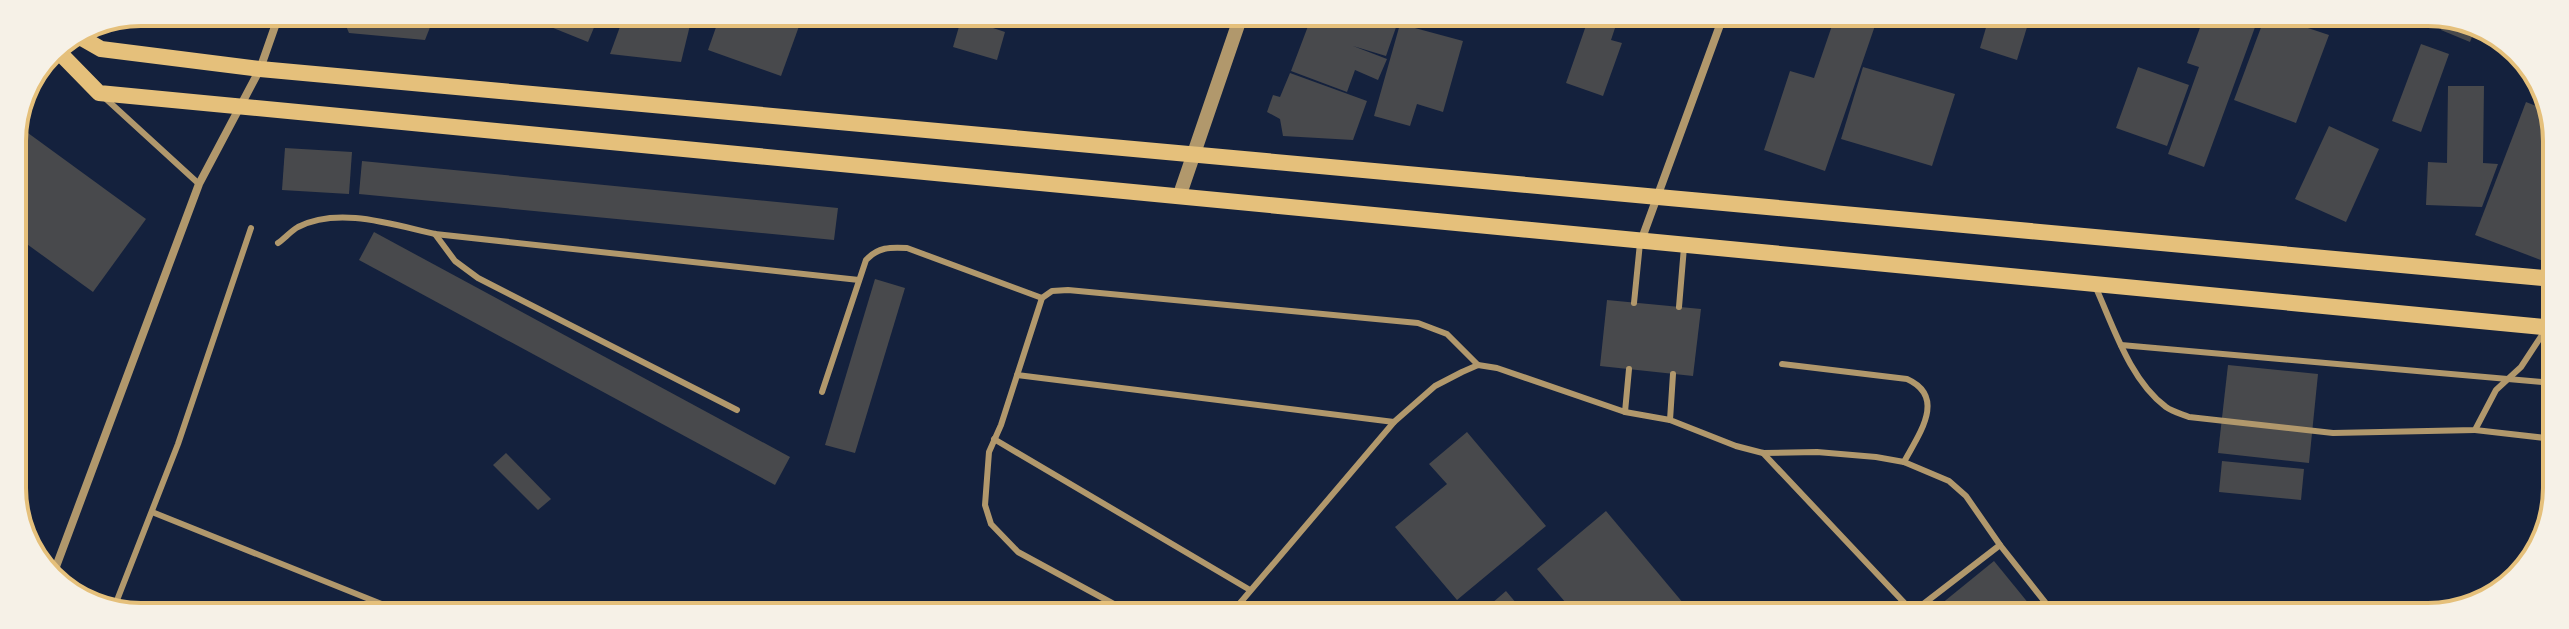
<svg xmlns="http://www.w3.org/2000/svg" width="2569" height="629" font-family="Manrope,sans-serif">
	<rect width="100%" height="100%" fill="#14213d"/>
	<!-- building -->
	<g fill="#48494c">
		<polygon points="340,12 436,12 425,40 349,33"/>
		<polygon points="528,12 600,13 588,42 526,17"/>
		<polygon points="625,13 693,13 681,62 610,54"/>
		<polygon points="721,13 785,13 802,18 781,76 708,50"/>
		<polygon points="963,13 991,13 987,26 1005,32 997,60 953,47"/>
		<polygon points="1313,13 1401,13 1386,56 1353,46 1387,59 1378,80 1355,70 1347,92 1291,71"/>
		<polygon points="1590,14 1639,14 1636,22 1619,16 1611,40 1622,43 1603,96 1566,83"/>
		<polygon points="1836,14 1879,14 1825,171 1764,150 1790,71 1814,78"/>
		<polygon points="1990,14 2031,14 2017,60 1980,48"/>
		<polygon points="2205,14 2244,14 2258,19 2204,167 2168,154 2199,67 2187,63"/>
		<polygon points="2266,14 2329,35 2296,123 2234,100"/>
		<polygon points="2448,15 2453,15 2476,27 2470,42 2441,30"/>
		<polygon points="1400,24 1463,41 1443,112 1417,104 1410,126 1374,116"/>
		<polygon points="2421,44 2449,54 2421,132 2392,121"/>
		<polygon points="1863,67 1955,94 1932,166 1841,139"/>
		<polygon points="2138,67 2189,85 2167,146 2116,128"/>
		<polygon points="1290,73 1367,101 1353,140 1283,136 1280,119 1267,112 1273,95 1280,97"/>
		<polygon points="2448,86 2484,86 2483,163 2498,164 2482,207 2426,205 2428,162 2447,163"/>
		<polygon points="2526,102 2552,112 2554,116 2554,265 2475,235"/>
		<polygon points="2329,126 2379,149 2346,222 2295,199"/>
		<polygon points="28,133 146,219 93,292 13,234 12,154"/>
		<polygon points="285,148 352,152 349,194 282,190"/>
		<polygon points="362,161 838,208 834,240 359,194"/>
		<polygon points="374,232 790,457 775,485 359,260"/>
		<polygon points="875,279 905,288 855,453 825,445"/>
		<polygon points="1607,300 1701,309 1693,376 1600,366"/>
		<polygon points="2228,365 2318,374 2309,463 2218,453"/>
		<polygon points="1467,432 1546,526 1457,600 1395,527 1447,484 1429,464"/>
		<polygon points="506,453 551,499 538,510 493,465"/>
		<polygon points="2222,461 2304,469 2301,500 2219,492"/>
		<polygon points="2552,471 2554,471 2554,494 2550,494"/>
		<polygon points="1606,511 1694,616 1577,616 1537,569"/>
		<polygon points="1994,561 2039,616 1933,616 1930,613"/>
		<polygon points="1506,591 1527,616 1477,616"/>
	</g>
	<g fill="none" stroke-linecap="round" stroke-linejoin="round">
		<!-- service -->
		<g stroke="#b1986c" stroke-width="6">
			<polyline points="105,98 199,184"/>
			<polyline points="435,234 455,261 478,278 737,410"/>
			<path d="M278,243C285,238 291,231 298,227C339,206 394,225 435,234L859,280"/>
			<path d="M2096,288C2114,328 2130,380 2166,407C2173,412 2182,414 2189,417L2333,433L2475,430L2496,390L2521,367L2546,329"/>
			<polyline points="1634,303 1640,243"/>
			<polyline points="1679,307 1684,247"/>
			<polyline points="2121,345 2554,383"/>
			<path d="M1782,364L1907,379C1947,397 1919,434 1904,462"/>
			<polyline points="1673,374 1670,420 1736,446 1763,453 1817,452 1876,457 1904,462 1949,481 1966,496 2000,545 2056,616"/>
			<polyline points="1017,375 1394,422"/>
			<path d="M822,392L866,260C878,247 890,247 907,248L1042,298"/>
			<polyline points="1625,412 1670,420"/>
			<polyline points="2475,430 2554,439"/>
			<polyline points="994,439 1250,590"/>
			<polyline points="1763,453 1913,612 2000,545"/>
			<polyline points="152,512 409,615"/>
			<polyline points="112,613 178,444 251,228"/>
			<polyline points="1134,615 1018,552 991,524 985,505 989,452 1001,425 1042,298 1052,291 1068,290 1418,323 1447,334 1478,365"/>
			<polyline points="1229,616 1394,422 1435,386 1462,372 1478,365 1497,368 1625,412 1629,369"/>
		</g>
		<!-- minor -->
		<g stroke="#b1986c" stroke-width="8">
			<polyline points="1641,241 1724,14"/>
			<polyline points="51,580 199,184 260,69 280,12"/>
		</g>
		<!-- tertiary -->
		<polyline stroke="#b1986c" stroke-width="14" points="1179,197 1242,13"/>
		<!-- secondary -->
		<g stroke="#e5c07b" stroke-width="16">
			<polyline points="80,37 101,49 260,69 2554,279"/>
			<polyline points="55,48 99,93 2554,328"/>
		</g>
	</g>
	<!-- crop -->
	<path d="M0 0H2569V629H0ZM141 26H2428A115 115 0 0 1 2543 141V488A115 115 0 0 1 2428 603H141A115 115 0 0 1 26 488V141A115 115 0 0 1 141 26Z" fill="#f6f1e7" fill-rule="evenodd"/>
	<path fill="none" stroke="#e5c07b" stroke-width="4" d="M141 26H2428A115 115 0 0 1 2543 141V488A115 115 0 0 1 2428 603H141A115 115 0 0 1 26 488V141A115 115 0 0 1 141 26Z"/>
</svg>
